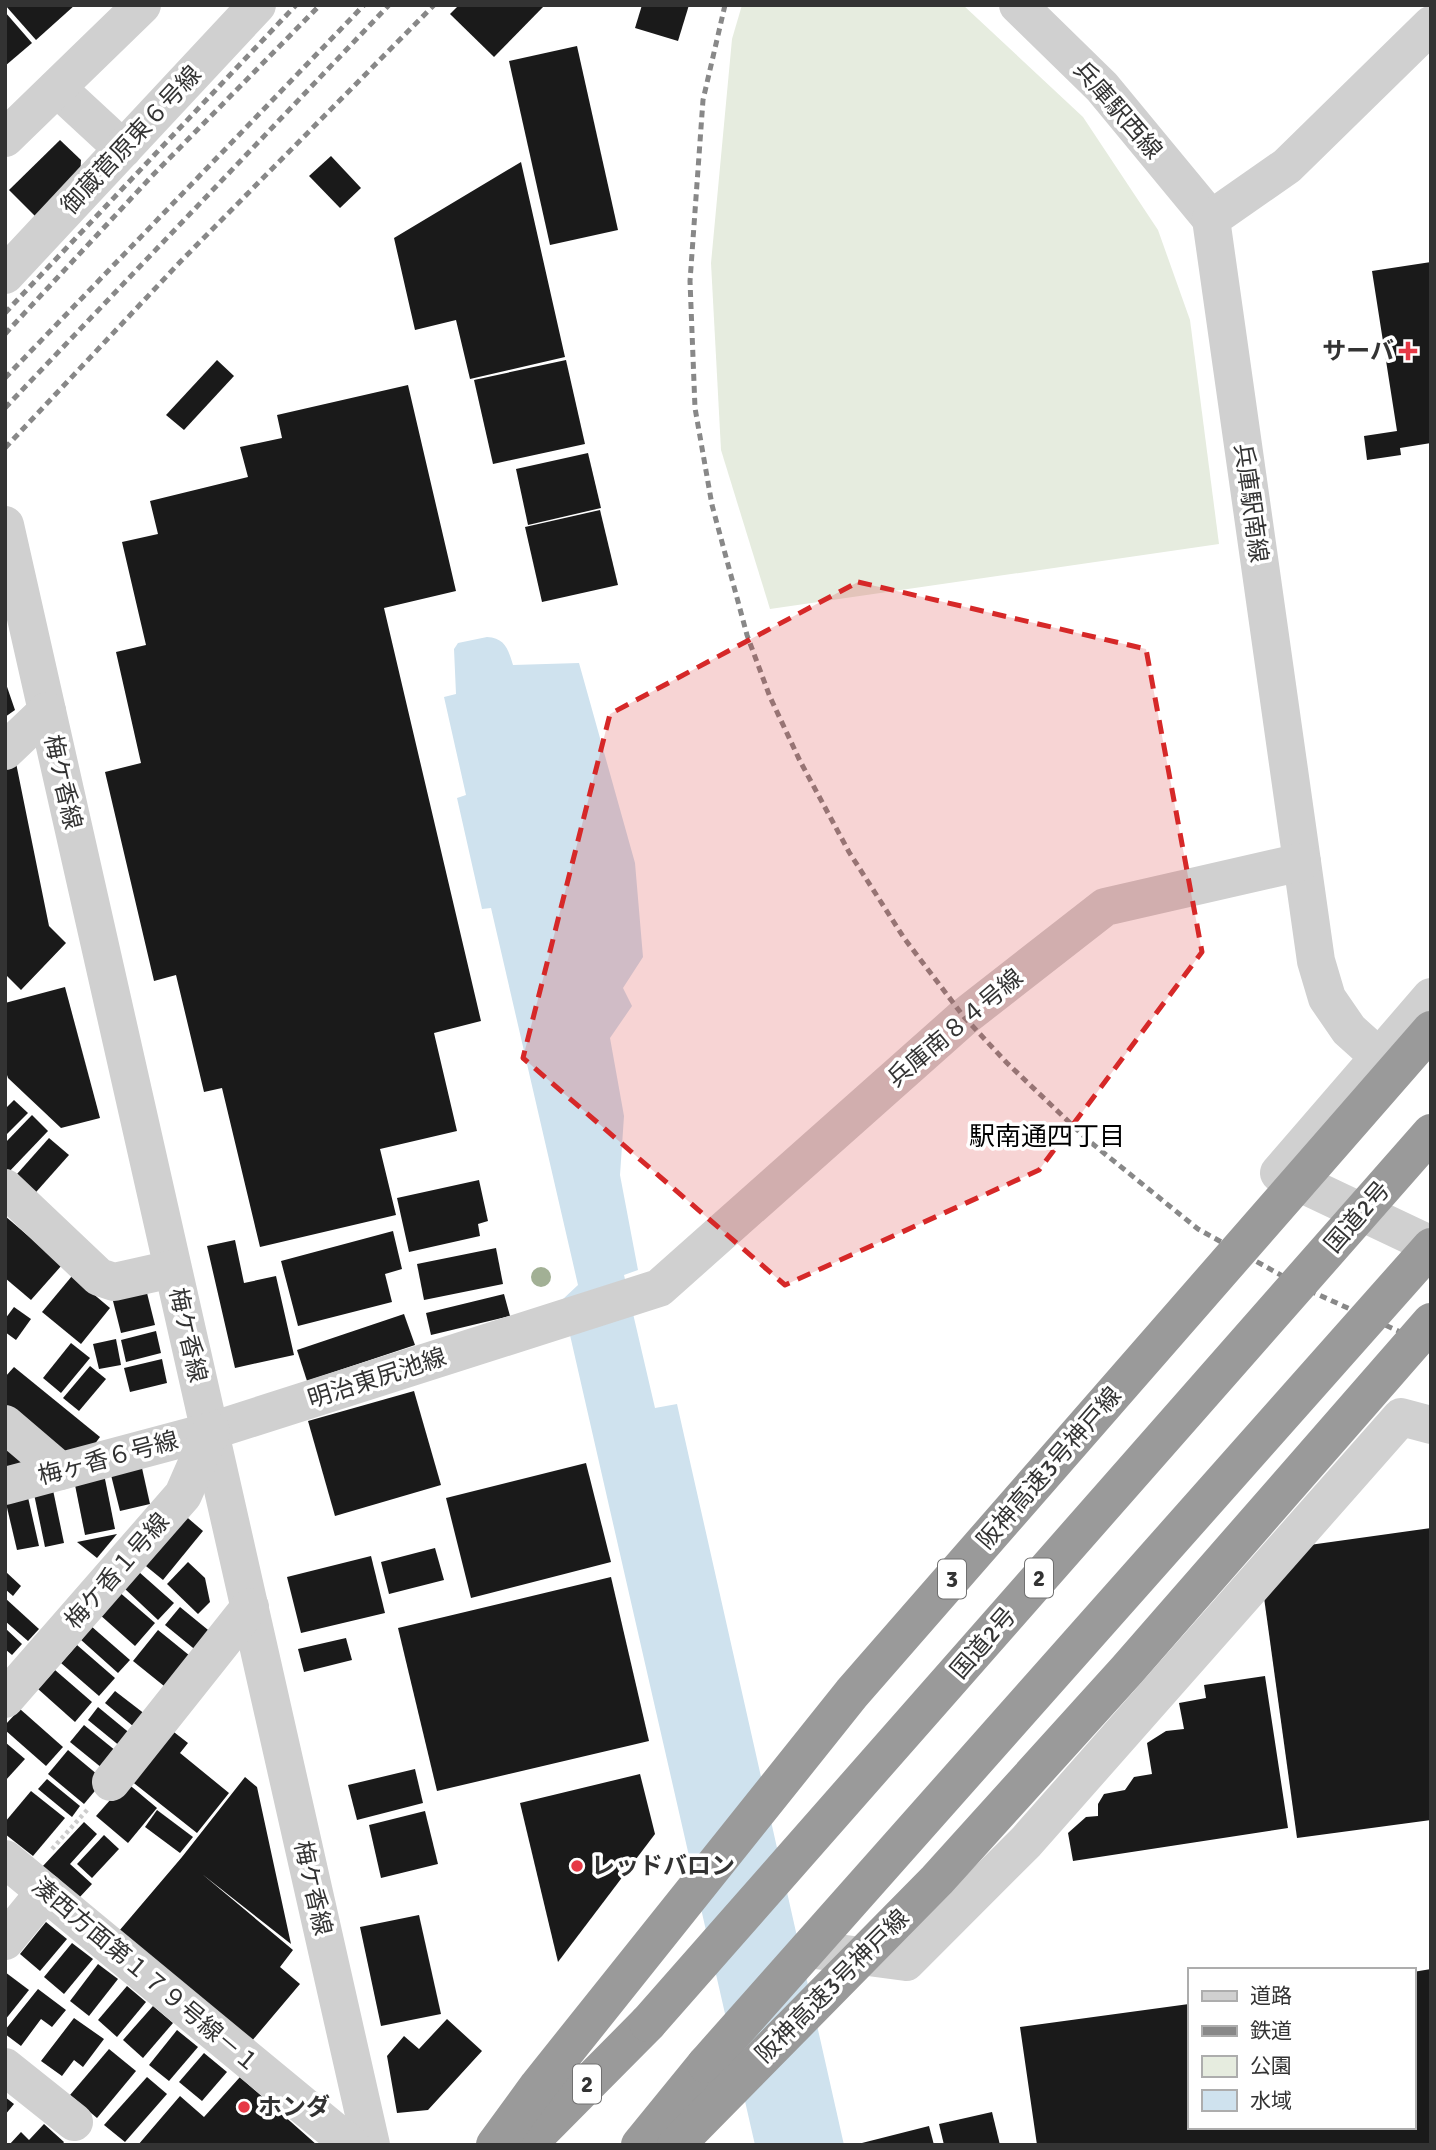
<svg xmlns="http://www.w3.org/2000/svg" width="1436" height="2150" font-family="Signika,'Noto Sans JP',sans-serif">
	<rect width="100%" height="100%" fill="#fff"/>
	<!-- green -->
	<polygon fill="#e6ecdf" points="742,5 963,5 1083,117 1158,230 1190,320 1219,544 770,609 721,450 711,263 732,39"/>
	<!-- water -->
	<path fill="#cfe2ee" d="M487,637C505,638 508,649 513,665L579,663L635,863L643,957L623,988L632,1006L610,1038L624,1116L620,1175L638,1270L624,1275L655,1408L677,1404L844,2145H755L562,1300L578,1285L491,908L482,909L457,798L466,795L444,697L456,694L454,649L458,643Z"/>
	<!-- building -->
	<g fill="#1a1a1a">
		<polygon points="5,5 75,5 36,40"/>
		<polygon points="459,5 545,5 494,57 450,14"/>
		<polygon points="642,5 689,5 678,41 635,28"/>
		<polygon points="5,12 32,43 5,66"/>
		<polygon points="577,46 618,230 550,245 509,61"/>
		<polygon points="60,140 81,160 80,180 40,221 9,190"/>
		<polygon points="331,156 361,188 340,208 309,176"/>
		<polygon points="521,162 565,357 470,379 456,320 415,330 394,238"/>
		<polygon points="1431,262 1431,443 1400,448 1401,455 1367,460 1364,436 1397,431 1372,271"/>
		<polygon points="217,360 234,376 184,430 166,415"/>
		<polygon points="566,360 585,444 493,464 474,380"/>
		<polygon points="408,385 456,591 384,608 481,1021 434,1033 457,1131 380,1149 396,1215 260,1247 222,1088 204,1092 176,975 154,981 105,772 141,763 116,652 146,645 122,542 158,534 150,501 248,477 240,447 282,438 277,415"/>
		<polygon points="588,453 601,508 528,525 516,469"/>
		<polygon points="600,510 618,585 542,602 525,527"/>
		<polygon points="5,681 15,710 5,717"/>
		<polygon points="15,758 49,926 66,943 21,990 5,974 5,767"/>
		<polygon points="65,987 100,1118 61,1128 8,1078 5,1069 5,1003"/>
		<polygon points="14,1100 28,1113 5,1136 5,1109"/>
		<polygon points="32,1115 48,1131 5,1176 5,1143"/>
		<polygon points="49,1138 69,1155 29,1200 9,1183"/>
		<polygon points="479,1180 488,1221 478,1224 480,1236 409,1252 397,1198"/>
		<polygon points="5,1216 62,1265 31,1300 5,1278"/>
		<polygon points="393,1231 402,1269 385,1274 392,1302 298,1326 281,1261"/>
		<polygon points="235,1240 244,1283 276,1276 294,1355 235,1368 207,1246"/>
		<polygon points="496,1248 503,1284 424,1300 417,1264"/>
		<polygon points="72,1276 110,1308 81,1344 42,1312"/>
		<polygon points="145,1285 155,1325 121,1333 111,1293"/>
		<polygon points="504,1294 510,1316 431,1335 426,1313"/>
		<polygon points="14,1307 31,1319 16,1340 5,1332 5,1319"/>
		<polygon points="404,1314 415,1345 307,1381 297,1350"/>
		<polygon points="156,1331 161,1353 126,1362 121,1340"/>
		<polygon points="116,1339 121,1365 99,1369 93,1344"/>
		<polygon points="71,1343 90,1358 61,1393 43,1378"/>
		<polygon points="162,1359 167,1383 130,1392 124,1368"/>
		<polygon points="90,1366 106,1379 79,1411 63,1398"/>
		<polygon points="14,1367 100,1437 94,1445 58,1454 5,1411 5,1377"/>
		<polygon points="414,1391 441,1485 335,1516 308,1421"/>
		<polygon points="5,1433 39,1461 5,1469"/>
		<polygon points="586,1463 611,1562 471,1598 446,1498"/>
		<polygon points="142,1468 150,1504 120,1511 111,1475"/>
		<polygon points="104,1474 115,1529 85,1535 74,1480"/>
		<polygon points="53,1490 64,1543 45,1547 34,1494"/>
		<polygon points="27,1493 39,1546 17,1550 5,1499"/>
		<polygon points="182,1513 203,1531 163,1580 141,1562"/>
		<polygon points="1431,1528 1431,1820 1297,1838 1262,1583 1288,1548"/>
		<polygon points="117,1534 97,1558 77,1542"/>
		<polygon points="435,1548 444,1580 389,1594 381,1562"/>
		<polygon points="371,1556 385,1613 301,1633 287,1577"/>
		<polygon points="188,1562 205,1578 210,1602 198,1614 167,1584"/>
		<polygon points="5,1571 21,1586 13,1596 5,1589"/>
		<polygon points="139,1572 174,1603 158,1620 124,1588"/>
		<polygon points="611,1577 649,1741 437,1791 398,1628"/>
		<polygon points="118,1591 155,1623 135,1646 99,1614"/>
		<polygon points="5,1598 39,1629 28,1641 5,1621"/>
		<polygon points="180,1607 213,1634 198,1652 165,1625"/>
		<polygon points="91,1626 130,1660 118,1673 80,1639"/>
		<polygon points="5,1628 22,1644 12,1655 5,1649"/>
		<polygon points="158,1630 195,1660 169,1690 133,1661"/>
		<polygon points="346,1638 352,1660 304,1672 298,1649"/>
		<polygon points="77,1645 115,1678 99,1696 61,1663"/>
		<polygon points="55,1670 92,1702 75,1722 38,1689"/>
		<polygon points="1265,1676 1288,1828 1073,1861 1068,1833 1086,1817 1098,1816 1098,1804 1104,1794 1125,1790 1134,1777 1152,1774 1147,1743 1166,1731 1184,1729 1179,1703 1206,1698 1204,1685"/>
		<polygon points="115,1691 150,1718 139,1731 105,1703"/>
		<polygon points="98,1707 132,1735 121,1747 88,1720"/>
		<polygon points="20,1709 63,1747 46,1766 5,1730 5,1725"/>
		<polygon points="84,1725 116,1751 102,1768 70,1742"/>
		<polygon points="170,1729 188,1743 180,1753 229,1793 197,1833 130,1780"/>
		<polygon points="5,1742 25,1759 5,1781"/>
		<polygon points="68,1750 104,1780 84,1804 48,1774"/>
		<polygon points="415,1769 423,1803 357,1820 348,1785"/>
		<polygon points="640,1774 655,1834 558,1962 520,1803"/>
		<polygon points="245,1777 257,1787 291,1944 202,1874 293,1950 280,1967 300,1984 251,2042 119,1931 182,1857"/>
		<polygon points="47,1779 80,1806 72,1817 38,1789"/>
		<polygon points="126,1782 157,1808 128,1843 96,1816"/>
		<polygon points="31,1791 65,1818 33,1856 5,1834 5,1822"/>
		<polygon points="157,1810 193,1837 180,1853 145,1827"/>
		<polygon points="425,1811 438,1864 381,1878 369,1825"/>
		<polygon points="84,1822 97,1834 70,1864 92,1884 78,1899 42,1867"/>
		<polygon points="104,1835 119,1849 92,1878 77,1864"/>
		<polygon points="419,1915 441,2014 381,2026 360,1927"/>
		<polygon points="46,1922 67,1939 40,1971 20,1954"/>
		<polygon points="72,1943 93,1959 64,1994 44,1977"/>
		<polygon points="98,1964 118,1979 89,2016 70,2001"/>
		<polygon points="1431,1969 1431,2145 1037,2145 1020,2027 1189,2004 1189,2127 1413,2127 1413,1972"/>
		<polygon points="5,1972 29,1990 5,2020"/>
		<polygon points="127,1986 146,2002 117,2037 98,2020"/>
		<polygon points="38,1989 66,2010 52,2027 41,2019 21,2046 5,2034 5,2030"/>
		<polygon points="153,2006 173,2023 143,2058 123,2040"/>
		<polygon points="74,2018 104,2039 83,2067 74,2060 62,2076 41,2061"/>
		<polygon points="447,2019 482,2051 428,2110 397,2113 387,2056 404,2036 419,2049"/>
		<polygon points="177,2030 198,2047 169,2081 149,2065"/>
		<polygon points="109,2049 136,2071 97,2118 70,2095"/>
		<polygon points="204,2053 227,2072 202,2101 179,2082"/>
		<polygon points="147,2077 167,2094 125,2142 104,2125"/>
		<polygon points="240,2077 317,2145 138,2145 180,2096 204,2117"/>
		<polygon points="5,2097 14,2104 5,2115"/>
		<polygon points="992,2112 1000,2145 944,2145 939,2124"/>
		<polygon points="44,2124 64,2142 62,2145 9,2145 21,2132 29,2140"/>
		<polygon points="929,2126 934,2145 858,2145 858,2144"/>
	</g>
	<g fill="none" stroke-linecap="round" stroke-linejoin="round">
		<!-- path -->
		<polyline stroke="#cdcdcd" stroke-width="4.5" stroke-dasharray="3.5 3.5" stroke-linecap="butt" points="52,1849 88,1809"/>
		<!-- minor -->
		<g stroke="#d0d0d0" stroke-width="38">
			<polyline points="1018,5 1102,87 1211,219"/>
			<polyline points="57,88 123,149"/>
			<polyline points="5,138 142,5"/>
			<polyline points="5,275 257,5"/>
			<polyline points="5,525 371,2145"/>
			<polyline points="5,751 47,711"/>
			<polyline points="1431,997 1279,1173 1431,1245"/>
			<polyline points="1379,1057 1349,1030 1327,998 1316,961 1211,219 1287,166 1431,25"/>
			<polyline points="5,1188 99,1277 114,1282 172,1269"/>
			<polyline points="5,1424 60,1471"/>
			<polyline points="5,1486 211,1431 659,1288 964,1017 1105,907 1302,862"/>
			<polyline points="5,1699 183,1495 211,1431"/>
			<polyline points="111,1782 250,1607"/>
			<polyline points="5,1859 351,2145"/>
			<polyline points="5,1941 45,1892"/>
			<polyline points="808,1949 906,1962 1026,1842 1401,1417 1431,1425"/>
			<polyline points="5,2067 74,2122"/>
		</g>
		<!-- highway -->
		<g stroke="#9a9a9a" stroke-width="38">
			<polyline points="527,2145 648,2023"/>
			<polyline points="640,2145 706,2064"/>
		</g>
		<!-- rail -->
		<g stroke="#888" stroke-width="5" stroke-dasharray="7 5" stroke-linecap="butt">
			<polyline points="725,5 703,100 690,281 695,408 712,505 747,635 770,697 800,761 849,852 904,938 964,1017 1007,1063 1089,1141 1198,1229 1306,1289 1431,1346"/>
			<polyline points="5,313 296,5"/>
			<polyline points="5,334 151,177 320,5"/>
			<polyline points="5,378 364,5"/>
			<polyline points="5,408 389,5"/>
			<polyline points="5,448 181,261 434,5"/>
		</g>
		<!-- highway-bridge -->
		<g stroke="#9a9a9a" stroke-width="38">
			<polyline points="648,2023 1431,1133"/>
			<polyline points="706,2064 1431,1247"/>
			<polyline points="495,2145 538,2086 852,1693 1431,1030"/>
			<polyline points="676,2145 937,1880 1127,1670 1431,1322"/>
		</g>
	</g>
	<!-- trees -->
	<circle fill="#a2b095" cx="541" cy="1277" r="10"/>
	<!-- marked area -->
	<path fill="#d62828" fill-opacity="0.2" stroke="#d62828" stroke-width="5" stroke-dasharray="14 9" stroke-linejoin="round" d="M858,582L1146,649L1202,952L1039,1170L785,1285L523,1058L610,714Z"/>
	<!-- markers -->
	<g fill="#e63946" stroke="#fff" stroke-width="2.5">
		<path d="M1404.5 340.5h7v7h7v7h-7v7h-7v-7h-7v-7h7z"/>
		<circle cx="577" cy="1866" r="7"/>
		<circle cx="244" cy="2107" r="7"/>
	</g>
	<g text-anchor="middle" stroke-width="7" stroke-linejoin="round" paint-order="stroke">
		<!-- shield labels -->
		<g fill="#fff" stroke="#707070" stroke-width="2">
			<rect x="1025" y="1558.5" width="28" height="39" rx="5"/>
			<rect x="938" y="1559.5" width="28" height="39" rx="5"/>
			<rect x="573" y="2064.5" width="28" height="39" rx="5"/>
		</g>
		<g font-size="23" font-weight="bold" fill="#333">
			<text x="1039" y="1586">2</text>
			<text x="952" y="1587">3</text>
			<text x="587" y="2092">2</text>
		</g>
		<!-- street labels -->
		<g font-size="24" fill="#333" stroke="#fff">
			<text transform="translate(1118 110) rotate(49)" y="8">兵庫駅西線</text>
			<text transform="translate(131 140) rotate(-47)" y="8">御蔵菅原東６号線</text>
			<text transform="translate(1251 503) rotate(82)" y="8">兵庫駅南線</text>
			<text transform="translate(63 782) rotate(77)" y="8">梅ケ香線</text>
			<text transform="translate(955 1028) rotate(-40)" y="8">兵庫南８４号線</text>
			<text transform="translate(1357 1217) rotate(-49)" y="8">国道2号</text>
			<text transform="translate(188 1335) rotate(77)" y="8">梅ケ香線</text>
			<text transform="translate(377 1378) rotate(-18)" y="8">明治東尻池線</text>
			<text transform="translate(108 1458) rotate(-15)" y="8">梅ヶ香６号線</text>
			<text transform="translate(1049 1468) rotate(-49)" y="8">阪神高速3号神戸線</text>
			<text transform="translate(117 1571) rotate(-49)" y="8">梅ケ香１号線</text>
			<text transform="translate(983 1643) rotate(-49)" y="8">国道2号</text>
			<text transform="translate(313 1888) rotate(77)" y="8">梅ケ香線</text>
			<text transform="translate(146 1975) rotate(40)" y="8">湊西方面第１７９号線－１</text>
			<text transform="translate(832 1986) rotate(-45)" y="8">阪神高速3号神戸線</text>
		</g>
		<!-- poi labels -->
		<g font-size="24" font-weight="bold" fill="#333" stroke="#fff" text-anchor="start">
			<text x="1394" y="359" text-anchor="end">サーバ</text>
			<text x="591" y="1874">レッドバロン</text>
			<text x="258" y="2115">ホンダ</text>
		</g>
		<!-- neighbourhood labels -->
		<g font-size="26" fill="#000" stroke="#fff">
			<text x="1047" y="1145">駅南通四丁目</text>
		</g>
	</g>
	<!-- border -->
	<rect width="1436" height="2150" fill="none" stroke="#333333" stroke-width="14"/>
	<!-- legend -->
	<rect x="1188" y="1968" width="228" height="161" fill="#ffffff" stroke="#adadad" stroke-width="2"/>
	<rect x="1202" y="1991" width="35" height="10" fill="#d0d0d0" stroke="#adadad" stroke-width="2"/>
	<text x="1250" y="2003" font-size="21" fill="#333333">道路</text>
	<rect x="1202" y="2026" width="35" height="10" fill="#888888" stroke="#adadad" stroke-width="2"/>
	<text x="1250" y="2038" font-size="21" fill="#333333">鉄道</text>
	<rect x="1202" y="2056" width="35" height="21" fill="#e6ecdf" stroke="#adadad" stroke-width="2"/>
	<text x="1250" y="2073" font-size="21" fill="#333333">公園</text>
	<rect x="1202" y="2090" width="35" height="21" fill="#cfe2ee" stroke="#adadad" stroke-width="2"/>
	<text x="1250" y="2108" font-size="21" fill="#333333">水域</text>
</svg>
